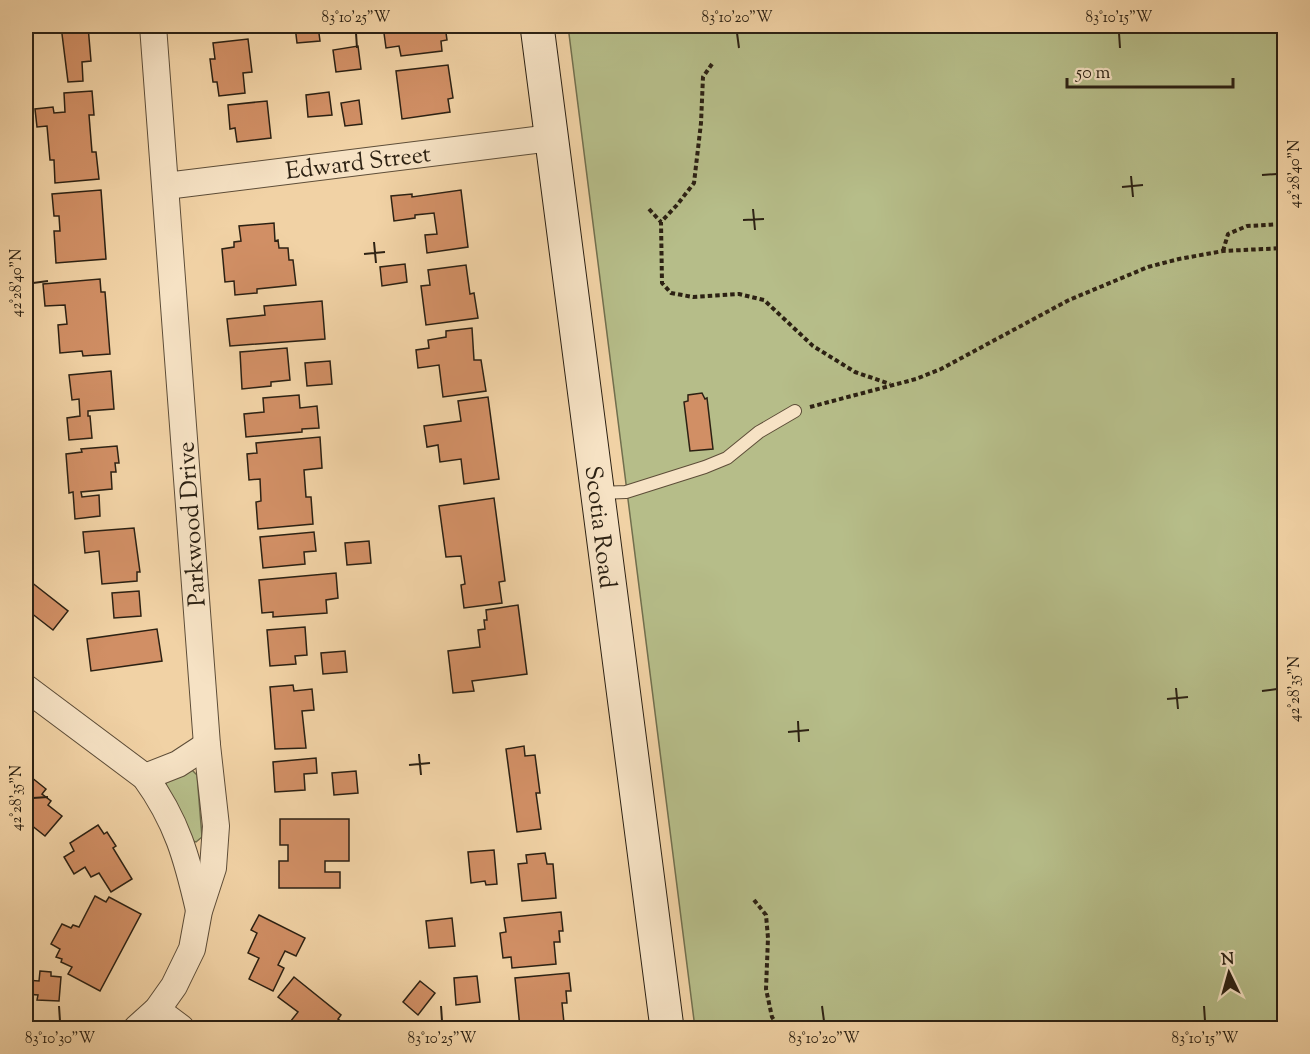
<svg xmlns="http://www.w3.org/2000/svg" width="1310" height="1054" font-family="'Sorts Mill Goudy',serif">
	<rect width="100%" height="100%" fill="#f1d2a5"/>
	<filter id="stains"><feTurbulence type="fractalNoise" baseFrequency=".00333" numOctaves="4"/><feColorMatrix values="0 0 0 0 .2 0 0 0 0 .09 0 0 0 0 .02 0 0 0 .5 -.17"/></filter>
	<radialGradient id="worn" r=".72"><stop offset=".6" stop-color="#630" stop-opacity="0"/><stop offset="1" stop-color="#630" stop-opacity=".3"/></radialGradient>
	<!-- green -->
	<g fill="#b6bd89" stroke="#716f4e" stroke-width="1.5">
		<polygon points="568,26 1284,26 1284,1028 695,1028"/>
		<polygon points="192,770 197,775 202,837 196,842 193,841 165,787 167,780"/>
	</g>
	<!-- building -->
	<g fill="#d18f65" stroke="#2c2113" stroke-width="1.5">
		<polygon points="61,26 88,26 91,61 82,62 83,81 68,82"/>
		<polygon points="295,26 318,26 320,41 297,43"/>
		<polygon points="383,26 445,26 447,40 441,41 442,51 401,56 399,46 386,48"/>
		<polygon points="248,39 252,72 243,73 245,93 219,96 217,82 213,82 210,59 215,59 213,43"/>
		<polygon points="358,46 361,69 336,72 333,50"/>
		<polygon points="448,65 453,98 448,99 450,112 402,119 396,71"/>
		<polygon points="92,91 94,115 89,115 92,152 96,152 99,179 55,183 54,160 50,160 47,126 37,127 35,109 53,107 54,113 65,112 64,93"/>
		<polygon points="329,92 332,115 308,117 306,95"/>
		<polygon points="359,100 362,124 345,126 341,103"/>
		<polygon points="267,101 271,138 237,142 235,128 230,129 228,105"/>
		<polygon points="101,190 106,259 56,263 54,231 60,231 59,216 54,216 52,194"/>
		<polygon points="461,190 468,247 427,253 425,235 437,234 434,213 415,215 415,218 394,221 391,196 412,194 412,197"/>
		<polygon points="274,223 275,241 278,240 279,248 288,248 289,260 293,260 296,285 257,289 257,293 235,295 234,281 225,282 222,249 234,247 234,242 241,241 239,226"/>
		<polygon points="405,264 407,282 382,286 380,267"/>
		<polygon points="466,265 470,294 474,293 478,318 426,325 421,286 430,285 428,270"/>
		<polygon points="100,279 101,292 105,292 110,354 83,356 82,351 60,353 58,325 67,324 65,305 45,306 43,284"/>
		<polygon points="322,301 325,339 230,346 227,319 265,315 264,306"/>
		<polygon points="472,328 474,360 481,360 486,391 443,397 439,365 418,368 416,350 429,348 428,340 446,337 446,331"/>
		<polygon points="287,348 290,380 271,382 271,386 242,389 240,352"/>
		<polygon points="330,361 332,384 307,386 305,363"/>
		<polygon points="111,371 114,409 88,411 88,416 90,416 92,438 69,440 67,418 80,416 79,399 72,400 69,375"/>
		<polygon points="702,393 705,399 707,398 713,449 690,451 684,402 688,401 688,395"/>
		<polygon points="299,395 300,408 317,406 319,428 302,429 302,432 246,437 244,414 264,412 263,398"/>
		<polygon points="488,397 499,479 464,484 461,459 440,462 438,445 427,447 424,426 461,421 458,401"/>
		<polygon points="320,437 322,468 304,470 306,497 311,497 313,524 258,529 256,502 261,501 260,479 249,480 247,454 257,453 256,443"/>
		<polygon points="117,446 119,463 115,463 116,472 111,472 112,489 81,492 82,497 99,495 100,516 75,519 73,492 69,493 66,454 82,452 81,449"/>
		<polygon points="494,498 505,581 499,582 502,603 464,608 461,585 465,584 461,556 446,557 439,506"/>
		<polygon points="134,528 140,572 137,572 137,581 102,584 99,551 85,553 83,532"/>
		<polygon points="314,532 316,551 304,552 305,564 263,568 260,537"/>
		<polygon points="369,541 371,563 347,565 345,543"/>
		<polygon points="336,573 338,598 326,600 327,613 273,617 273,612 262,613 259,580"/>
		<polygon points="26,578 68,611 53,630 26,609"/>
		<polygon points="139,591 141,616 114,618 112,593"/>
		<polygon points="518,605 527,674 472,681 474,691 453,693 448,651 480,647 478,630 485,629 484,620 487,620 486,610"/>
		<polygon points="305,627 307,655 295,656 296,664 270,666 267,630"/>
		<polygon points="157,629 162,661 91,671 87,639"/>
		<polygon points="345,651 347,672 323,674 321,653"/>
		<polygon points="293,685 294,691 312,689 314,710 302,711 306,748 275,749 270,687"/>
		<polygon points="524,746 525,756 535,755 540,793 536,793 541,829 517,832 506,749"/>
		<polygon points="316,758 317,773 304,774 305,790 275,792 273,762"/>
		<polygon points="356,771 358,793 334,795 332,773"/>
		<polygon points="26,773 46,789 42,794 51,801 48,805 62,816 45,836 31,825 26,830"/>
		<polygon points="280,819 349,819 349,861 325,861 325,872 340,872 340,888 279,888 279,861 288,861 288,845 280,845"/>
		<polygon points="98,825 104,834 107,832 116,846 113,848 132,879 111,892 99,873 91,877 85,867 74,874 64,857 74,851 70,843"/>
		<polygon points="494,850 497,884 486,885 485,881 471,883 468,852"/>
		<polygon points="545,853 547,864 553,864 556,898 522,901 518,864 527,863 526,855"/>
		<polygon points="95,896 106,902 109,897 141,914 100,991 68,974 72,967 61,962 62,959 56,957 60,949 51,944 62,924 71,928 73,925 79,927"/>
		<polygon points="561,912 563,931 559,931 560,942 554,942 556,964 512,968 511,957 503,958 500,933 506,932 504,918"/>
		<polygon points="259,915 305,938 296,956 285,951 278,965 284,968 273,991 249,979 259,958 248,953 257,933 251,930"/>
		<polygon points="452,918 455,946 429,948 426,921"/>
		<polygon points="40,971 51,972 51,976 61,977 59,1001 37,1000 38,995 26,994 26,980 39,981"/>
		<polygon points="569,973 571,991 566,991 567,1003 562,1003 564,1023 520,1028 515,978"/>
		<polygon points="477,976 480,1002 456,1005 454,978"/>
		<polygon points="294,977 341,1015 338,1019 350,1028 298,1028 290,1022 298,1012 278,997"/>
		<polygon points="420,981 435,993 418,1015 403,1002"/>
	</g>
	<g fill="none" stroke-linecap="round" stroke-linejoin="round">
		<!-- lane casing -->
		<g stroke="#5d4d38" stroke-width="14">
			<polyline id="lane" points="598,493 626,492 705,467 727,458 759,432 795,411"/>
		</g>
		<!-- street casing -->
		<g stroke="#5d4d38" stroke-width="28">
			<g id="street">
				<polyline points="166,186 551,138"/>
				<path d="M26,688L145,777C177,821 187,858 199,910"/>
				<polyline points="145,777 178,764 207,745"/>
				<polyline points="157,1010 181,1028"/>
				<polyline points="137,1028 157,1010 174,986 192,949 199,911 213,868 216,826 207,745 153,26"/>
			</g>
		</g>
		<!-- secondary casing -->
		<g stroke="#2c2113" stroke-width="35">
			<polyline id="secondary" points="537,26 667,1028"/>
		</g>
		<!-- path -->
		<g stroke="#2c2113" stroke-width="4" stroke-dasharray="4.5 3" stroke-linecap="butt">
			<polyline points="712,64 703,77 701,123 694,183 677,205 661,222 662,283 671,293 693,297 739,294 764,300 813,346 855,372 890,384"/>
			<polyline points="649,209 661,222"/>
			<polyline points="1223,251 1228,234 1247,226 1284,224"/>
			<polyline points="810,407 916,379 941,369 1069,300 1148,267 1179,259 1223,251 1284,248"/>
			<polyline points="754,900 766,915 768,938 766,989 772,1017 779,1028"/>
		</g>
		<!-- lane -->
		<use href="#lane" stroke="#f6e2c4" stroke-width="12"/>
		<!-- street -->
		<use href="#street" stroke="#f6e2c4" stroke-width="26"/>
		<!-- secondary -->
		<use href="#secondary" stroke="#f6e2c4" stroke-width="33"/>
	</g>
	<!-- ticks -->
	<path fill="none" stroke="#2c2113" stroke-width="2" d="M356,33L357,48M737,33L739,48M1119,33L1120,48M1262,175L1277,174M1131,176L1133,197M1122,187L1143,185M753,209L755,230M743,220L764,219M374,242L376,263M364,254L385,252M33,283L48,281M1176,688L1178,709M1262,691L1277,689M1167,699L1188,697M798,721L799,742M788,732L809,730M419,754L421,775M409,765L430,763M33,798L48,797M59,1006L60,1021M441,1006L442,1021M822,1006L824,1021M1204,1006L1205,1021"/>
	<g text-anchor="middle" stroke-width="4.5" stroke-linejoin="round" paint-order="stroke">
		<!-- street labels -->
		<g font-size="24" fill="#2c2113" stroke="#f6e2c4">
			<text transform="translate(358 162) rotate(-7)" y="8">Edward Street</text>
			<text transform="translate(191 524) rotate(-94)" y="8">Parkwood Drive</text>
			<text transform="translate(601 527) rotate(83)" y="8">Scotia Road</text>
		</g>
	</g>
	<!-- margin -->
	<rect width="1310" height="1054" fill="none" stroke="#f1d2a5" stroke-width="66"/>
	<!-- north arrow -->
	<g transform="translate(1229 973) rotate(355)" stroke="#f6e2c4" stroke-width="4.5" paint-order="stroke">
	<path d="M0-4.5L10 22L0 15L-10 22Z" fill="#2c2113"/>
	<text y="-9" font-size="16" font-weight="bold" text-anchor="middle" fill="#2c2113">N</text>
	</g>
	<!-- scale -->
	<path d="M1067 78v9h166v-9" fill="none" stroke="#2c2113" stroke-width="3"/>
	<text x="1076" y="78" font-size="18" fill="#2c2113" stroke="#f6e2c4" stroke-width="4.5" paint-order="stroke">50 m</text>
	<rect x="33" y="33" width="1244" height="988" fill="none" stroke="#2c2113" stroke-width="2"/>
	<g font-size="15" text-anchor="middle" fill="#2c2113">
		<text x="356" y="22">83°10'25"W</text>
		<text x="737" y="22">83°10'20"W</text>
		<text x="1119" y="22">83°10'15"W</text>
		<text transform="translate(1294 174) rotate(-90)" y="5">42°28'40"N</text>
		<text transform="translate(16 283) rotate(-90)" y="5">42°28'40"N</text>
		<text transform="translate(1294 689) rotate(-90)" y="5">42°28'35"N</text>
		<text transform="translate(16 798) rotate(-90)" y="5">42°28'35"N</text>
		<text x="60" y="1043">83°10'30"W</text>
		<text x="442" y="1043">83°10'25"W</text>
		<text x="824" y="1043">83°10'20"W</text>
		<text x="1205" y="1043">83°10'15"W</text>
	</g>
	<rect width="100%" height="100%" filter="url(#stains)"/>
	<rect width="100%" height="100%" fill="url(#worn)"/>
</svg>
